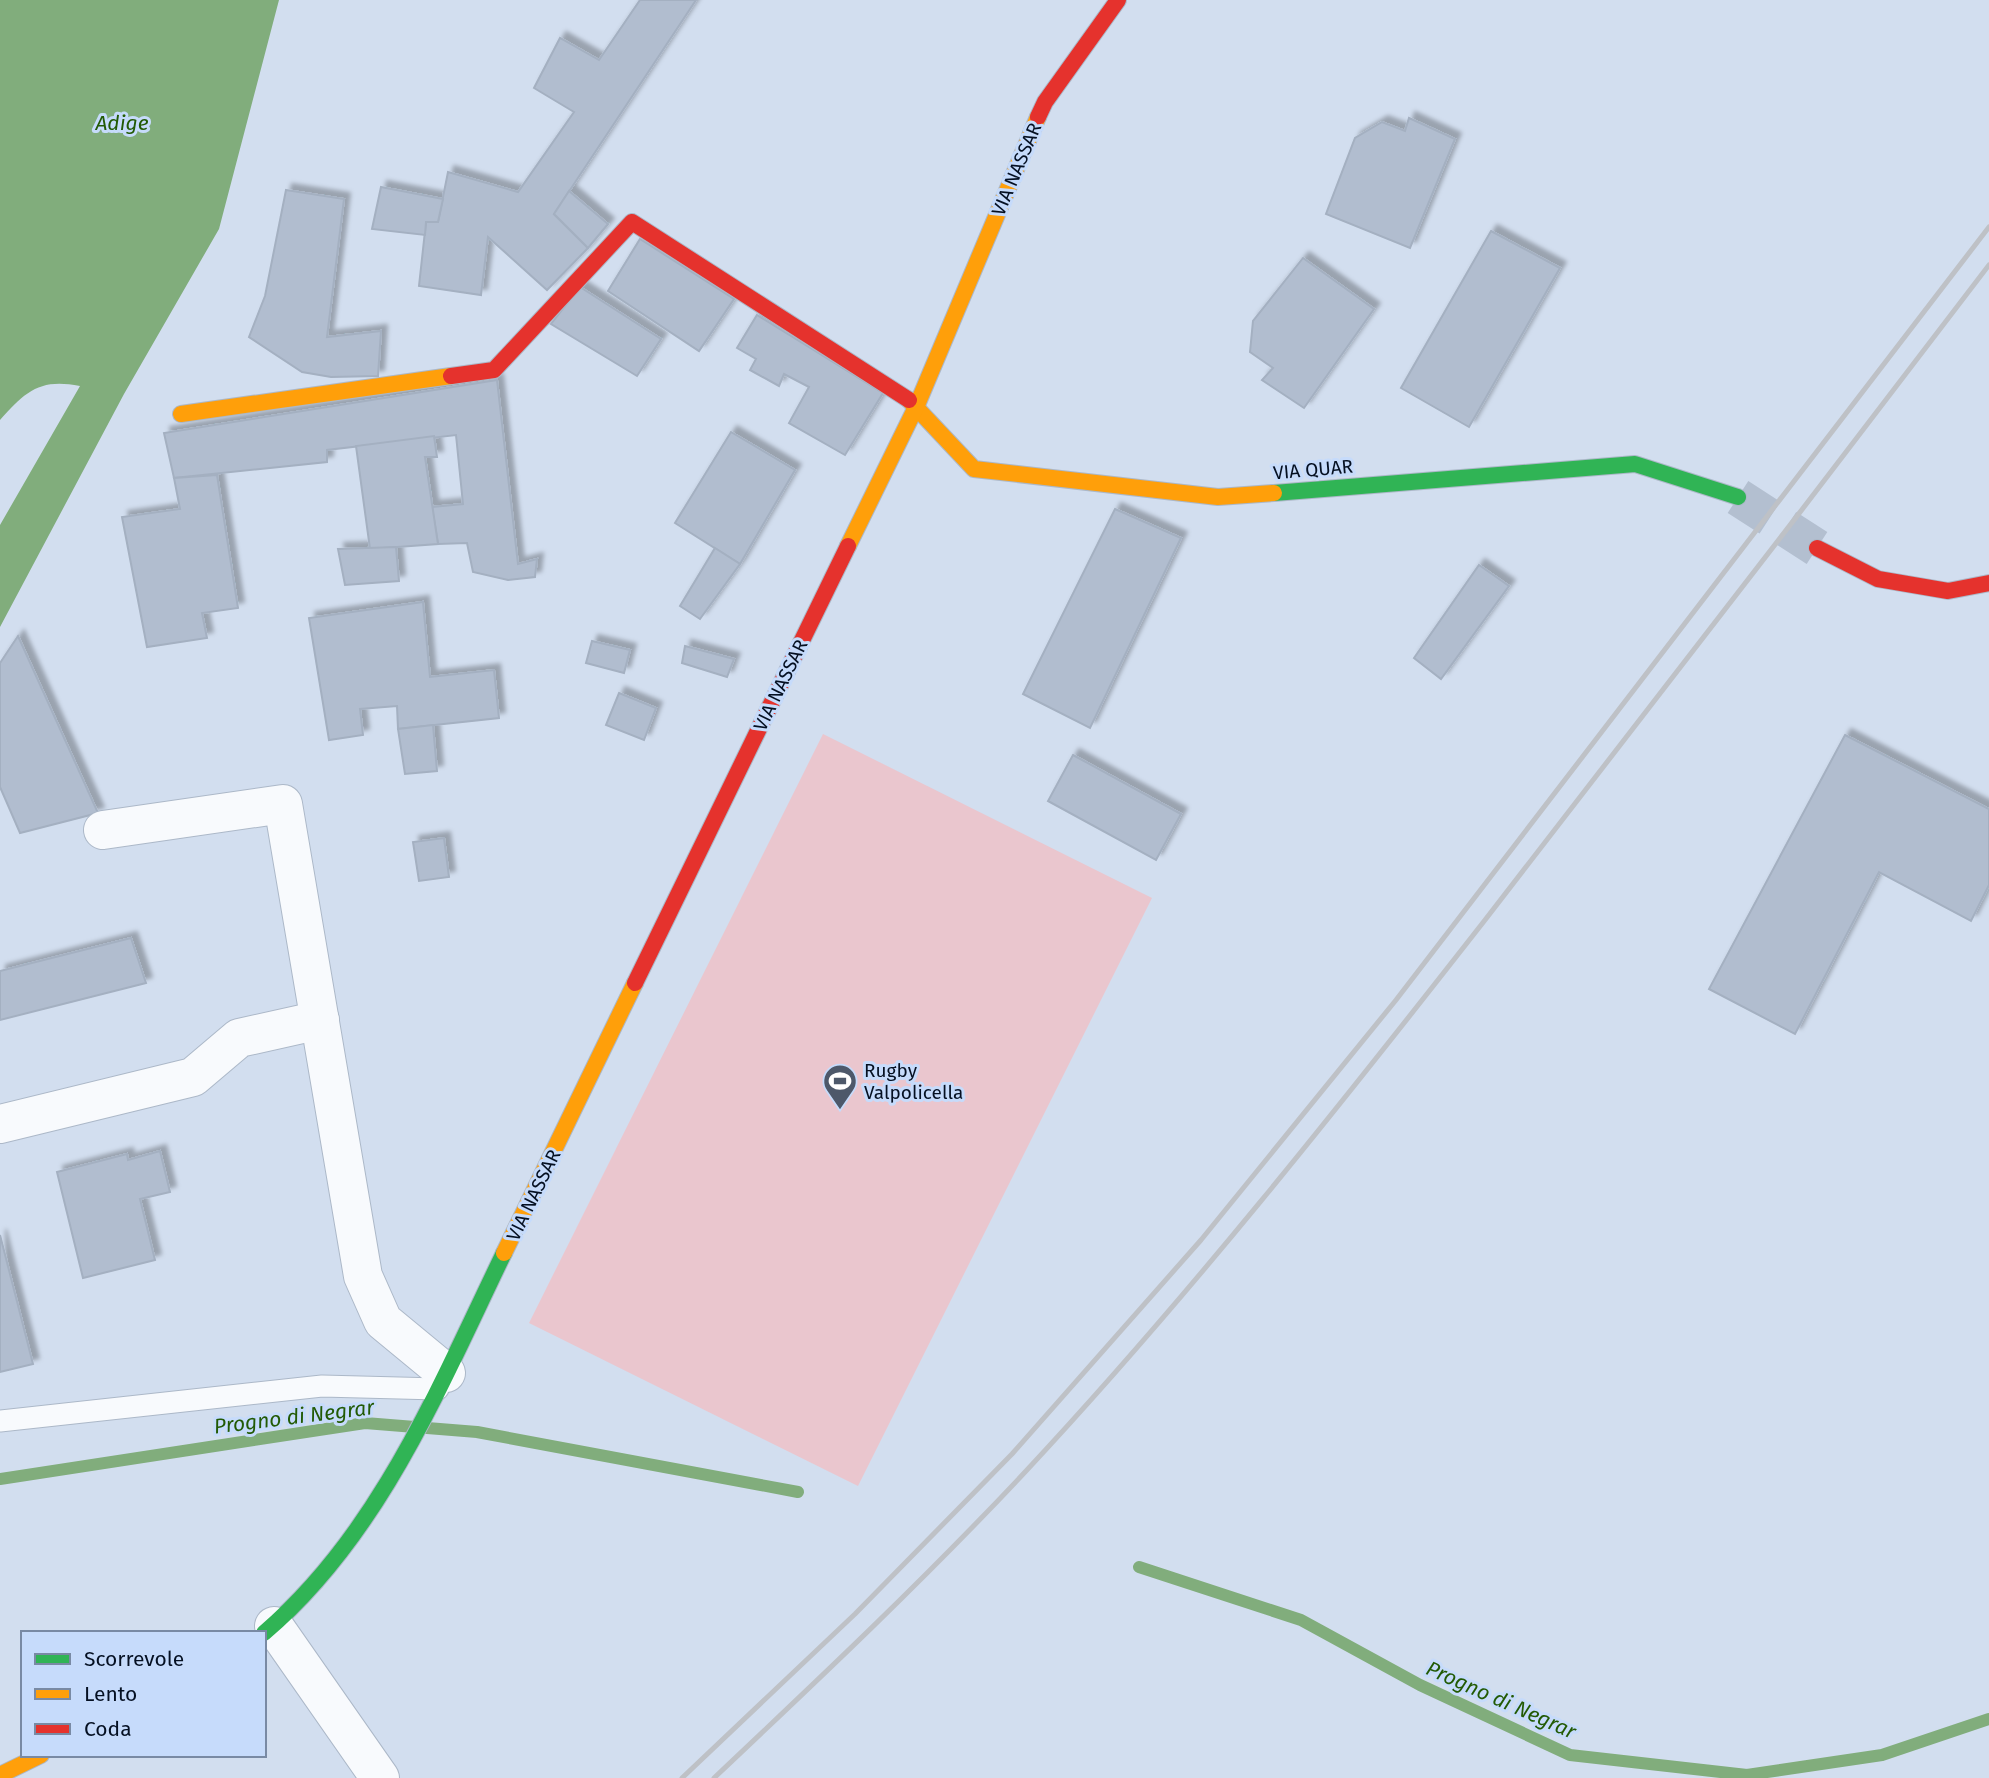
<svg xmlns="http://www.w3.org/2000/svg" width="1989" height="1778" font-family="'Fira Sans',sans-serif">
	<defs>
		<filter id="shadow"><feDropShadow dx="6" dy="-6" stdDeviation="2" flood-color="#0004"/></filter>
	</defs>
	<rect width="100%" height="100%" fill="#d2deef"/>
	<!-- garden -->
	<polygon fill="#eac6ce" points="823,734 1152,898 858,1486 529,1323"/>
	<!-- water -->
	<path fill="#81ad7c" d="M0,0H279L219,229L124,394L0,627V525L80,386C40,378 26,391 0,420Z"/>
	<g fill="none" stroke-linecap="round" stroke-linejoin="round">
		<!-- stream -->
		<g stroke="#81ad7c" stroke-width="12">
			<polyline points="0,1479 365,1423 477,1432 798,1492"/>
			<polyline points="1139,1567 1301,1620 1420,1685 1570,1755 1747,1775 1882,1755 1989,1719"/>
		</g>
	</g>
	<!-- building -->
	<g fill="#b1bdcf" stroke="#a4b0c1" stroke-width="2" filter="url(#shadow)">
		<polygon points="640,0 696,0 554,214 588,248 547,290 488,237 481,295 419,286 426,222 438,222 448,172 518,192 574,112 534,88 560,38 599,60"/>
		<polygon points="1409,118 1455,139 1410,248 1326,214 1355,138 1382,122 1405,131"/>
		<polygon points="381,187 443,199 438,222 426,222 425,235 372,229"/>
		<polygon points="286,190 344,199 327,337 381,331 378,376 331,377 302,372 249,337 265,296"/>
		<polygon points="569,191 608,224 588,248 554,214"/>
		<polygon points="1491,231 1560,268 1469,427 1401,388"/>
		<polygon points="640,239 734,299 699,351 608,291"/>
		<polygon points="1303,258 1374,309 1304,408 1262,380 1273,368 1250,352 1253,321"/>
		<polygon points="580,287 661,339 637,376 551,324"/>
		<polygon points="757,315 883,393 845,455 789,423 809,387 784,374 779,386 750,370 756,359 737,348"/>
		<polygon points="497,380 518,564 537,559 535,577 508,580 473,572 467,543 438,544 432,507 463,504 456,435 327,450 327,462 174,478 164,433"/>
		<polygon points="731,432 795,470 740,564 675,523"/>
		<polygon points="434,436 437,457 425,457 438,544 370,549 356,446"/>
		<polygon points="217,475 238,608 202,613 207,638 147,647 122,517 180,509 174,478"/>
		<polygon points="1115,509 1181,538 1090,728 1023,694"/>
		<polygon points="396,547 399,581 345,585 338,549"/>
		<polygon points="715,548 740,564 700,619 680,606"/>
		<polygon points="1479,565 1509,586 1441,679 1414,658"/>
		<polygon points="423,602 430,677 494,670 499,718 398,729 397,706 360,709 363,735 329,740 309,618"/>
		<polygon points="18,636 98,813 20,833 0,787 0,663"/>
		<polygon points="592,641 630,650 624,673 586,663"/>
		<polygon points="685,646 734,659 727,677 682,663"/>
		<polygon points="619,693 656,708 644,740 606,725"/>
		<polygon points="433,725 437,771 405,774 398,729"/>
		<polygon points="1845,735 1989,809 1989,885 1971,921 1879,872 1795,1034 1709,989"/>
		<polygon points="1073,755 1181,814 1156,860 1048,801"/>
		<polygon points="444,838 449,877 419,881 413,842"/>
		<polygon points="131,938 146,983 0,1020 0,971"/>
		<polygon points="160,1151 170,1192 140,1199 155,1260 83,1278 57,1172 127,1154 128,1160"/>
		<polygon points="0,1235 33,1364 0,1372"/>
	</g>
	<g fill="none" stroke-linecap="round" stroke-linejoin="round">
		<!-- secondary-tunnel -->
		<polyline stroke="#b3bfd0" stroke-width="38" stroke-dasharray="38 19" stroke-linecap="butt" points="1738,497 1817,548"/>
		<!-- lane casing -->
		<g stroke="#acb8c8" stroke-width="23">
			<polyline id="lane" points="0,1421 322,1386 438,1389"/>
		</g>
		<!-- street casing -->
		<g stroke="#acb8c8" stroke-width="40">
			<g id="street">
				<polyline points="103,830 283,804 363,1276 383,1321 446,1373"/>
				<polyline points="0,1124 193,1077 239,1038 320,1020"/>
				<polyline points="274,1626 380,1778"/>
			</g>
		</g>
		<!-- fast casing -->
		<g stroke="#acb8c8" stroke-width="18">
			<g id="fast">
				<polyline points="1274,493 1635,464 1738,497"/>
				<path d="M264,1633C380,1534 439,1387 504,1253"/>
			</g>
		</g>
		<!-- slow casing -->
		<g stroke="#acb8c8" stroke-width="18">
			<g id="slow">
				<polyline points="909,400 974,469 1218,497 1274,493"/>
				<polyline points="181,414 451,376"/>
				<polyline points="848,546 917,405 1038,117"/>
				<polyline points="504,1253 635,983"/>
				<polyline points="0,1775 41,1755"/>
			</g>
		</g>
		<!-- jam casing -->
		<g stroke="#acb8c8" stroke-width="18">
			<g id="jam">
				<polyline points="1038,117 1045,102 1118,0"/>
				<polyline points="451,376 494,370 632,222 909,400"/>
				<polyline points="1817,548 1878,579 1948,591 1989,583"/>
				<polyline points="635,983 848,546"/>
			</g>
		</g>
		<!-- lane -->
		<use href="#lane" stroke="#f8fafd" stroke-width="21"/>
		<!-- street -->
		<use href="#street" stroke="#f8fafd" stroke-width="38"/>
		<!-- fast -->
		<use href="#fast" stroke="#30b455" stroke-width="16"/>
		<!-- slow -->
		<use href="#slow" stroke="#ff9f0a" stroke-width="16"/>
		<!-- jam -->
		<use href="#jam" stroke="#e5322d" stroke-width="16"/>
		<!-- rail -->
		<g stroke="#bec1c6" stroke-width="5">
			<polyline points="682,1778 855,1614 1012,1454 1201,1240 1396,1000 1989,227"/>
			<path d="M714,1778C820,1678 926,1578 1026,1471C1189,1296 1338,1108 1485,920C1654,703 1822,484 1989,265"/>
		</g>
	</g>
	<!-- icons -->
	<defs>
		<g id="stadium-pin" transform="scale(1.75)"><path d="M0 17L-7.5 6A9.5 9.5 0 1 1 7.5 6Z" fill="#4d586a" stroke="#c6dbfb"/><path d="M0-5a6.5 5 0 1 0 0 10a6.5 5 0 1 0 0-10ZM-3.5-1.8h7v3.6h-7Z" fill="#fff"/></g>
	</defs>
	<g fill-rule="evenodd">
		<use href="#stadium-pin" x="840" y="1081"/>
	</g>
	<g text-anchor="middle" stroke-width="6" stroke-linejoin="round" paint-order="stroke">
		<!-- street labels -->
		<g font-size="19" fill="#051022" stroke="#c6dbfb">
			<text transform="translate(1016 169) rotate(-67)" y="7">VIA NASSAR</text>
			<text transform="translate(1313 469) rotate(-5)" y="7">VIA QUAR</text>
			<text transform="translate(780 685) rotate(-64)" y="7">VIA NASSAR</text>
			<text transform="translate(533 1195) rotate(-64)" y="7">VIA NASSAR</text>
		</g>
		<!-- poi labels -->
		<g font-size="19" fill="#051022" stroke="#c6dbfb" text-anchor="start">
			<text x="864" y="1077">Rugby<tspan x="864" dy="22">Valpolicella</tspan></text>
		</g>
		<!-- water labels -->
		<g font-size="21" font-style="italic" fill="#225a05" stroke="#c6dbfb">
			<text x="122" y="130">Adige</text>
			<text transform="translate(294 1417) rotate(-7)" y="7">Progno di Negrar</text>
			<text transform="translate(1501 1700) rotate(24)" y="7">Progno di Negrar</text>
		</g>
	</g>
	<!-- legend -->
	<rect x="21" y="1631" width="245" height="126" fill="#c6dbfb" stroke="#798aa4" stroke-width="2"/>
	<rect x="35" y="1654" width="35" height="10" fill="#30b455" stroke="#798aa4" stroke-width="2"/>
	<text x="84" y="1666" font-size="21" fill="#051022">Scorrevole</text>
	<rect x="35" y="1689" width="35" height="10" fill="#ff9f0a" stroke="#798aa4" stroke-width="2"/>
	<text x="84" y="1701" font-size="21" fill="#051022">Lento</text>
	<rect x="35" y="1724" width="35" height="10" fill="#e5322d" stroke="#798aa4" stroke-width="2"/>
	<text x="84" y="1736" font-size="21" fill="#051022">Coda</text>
</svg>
